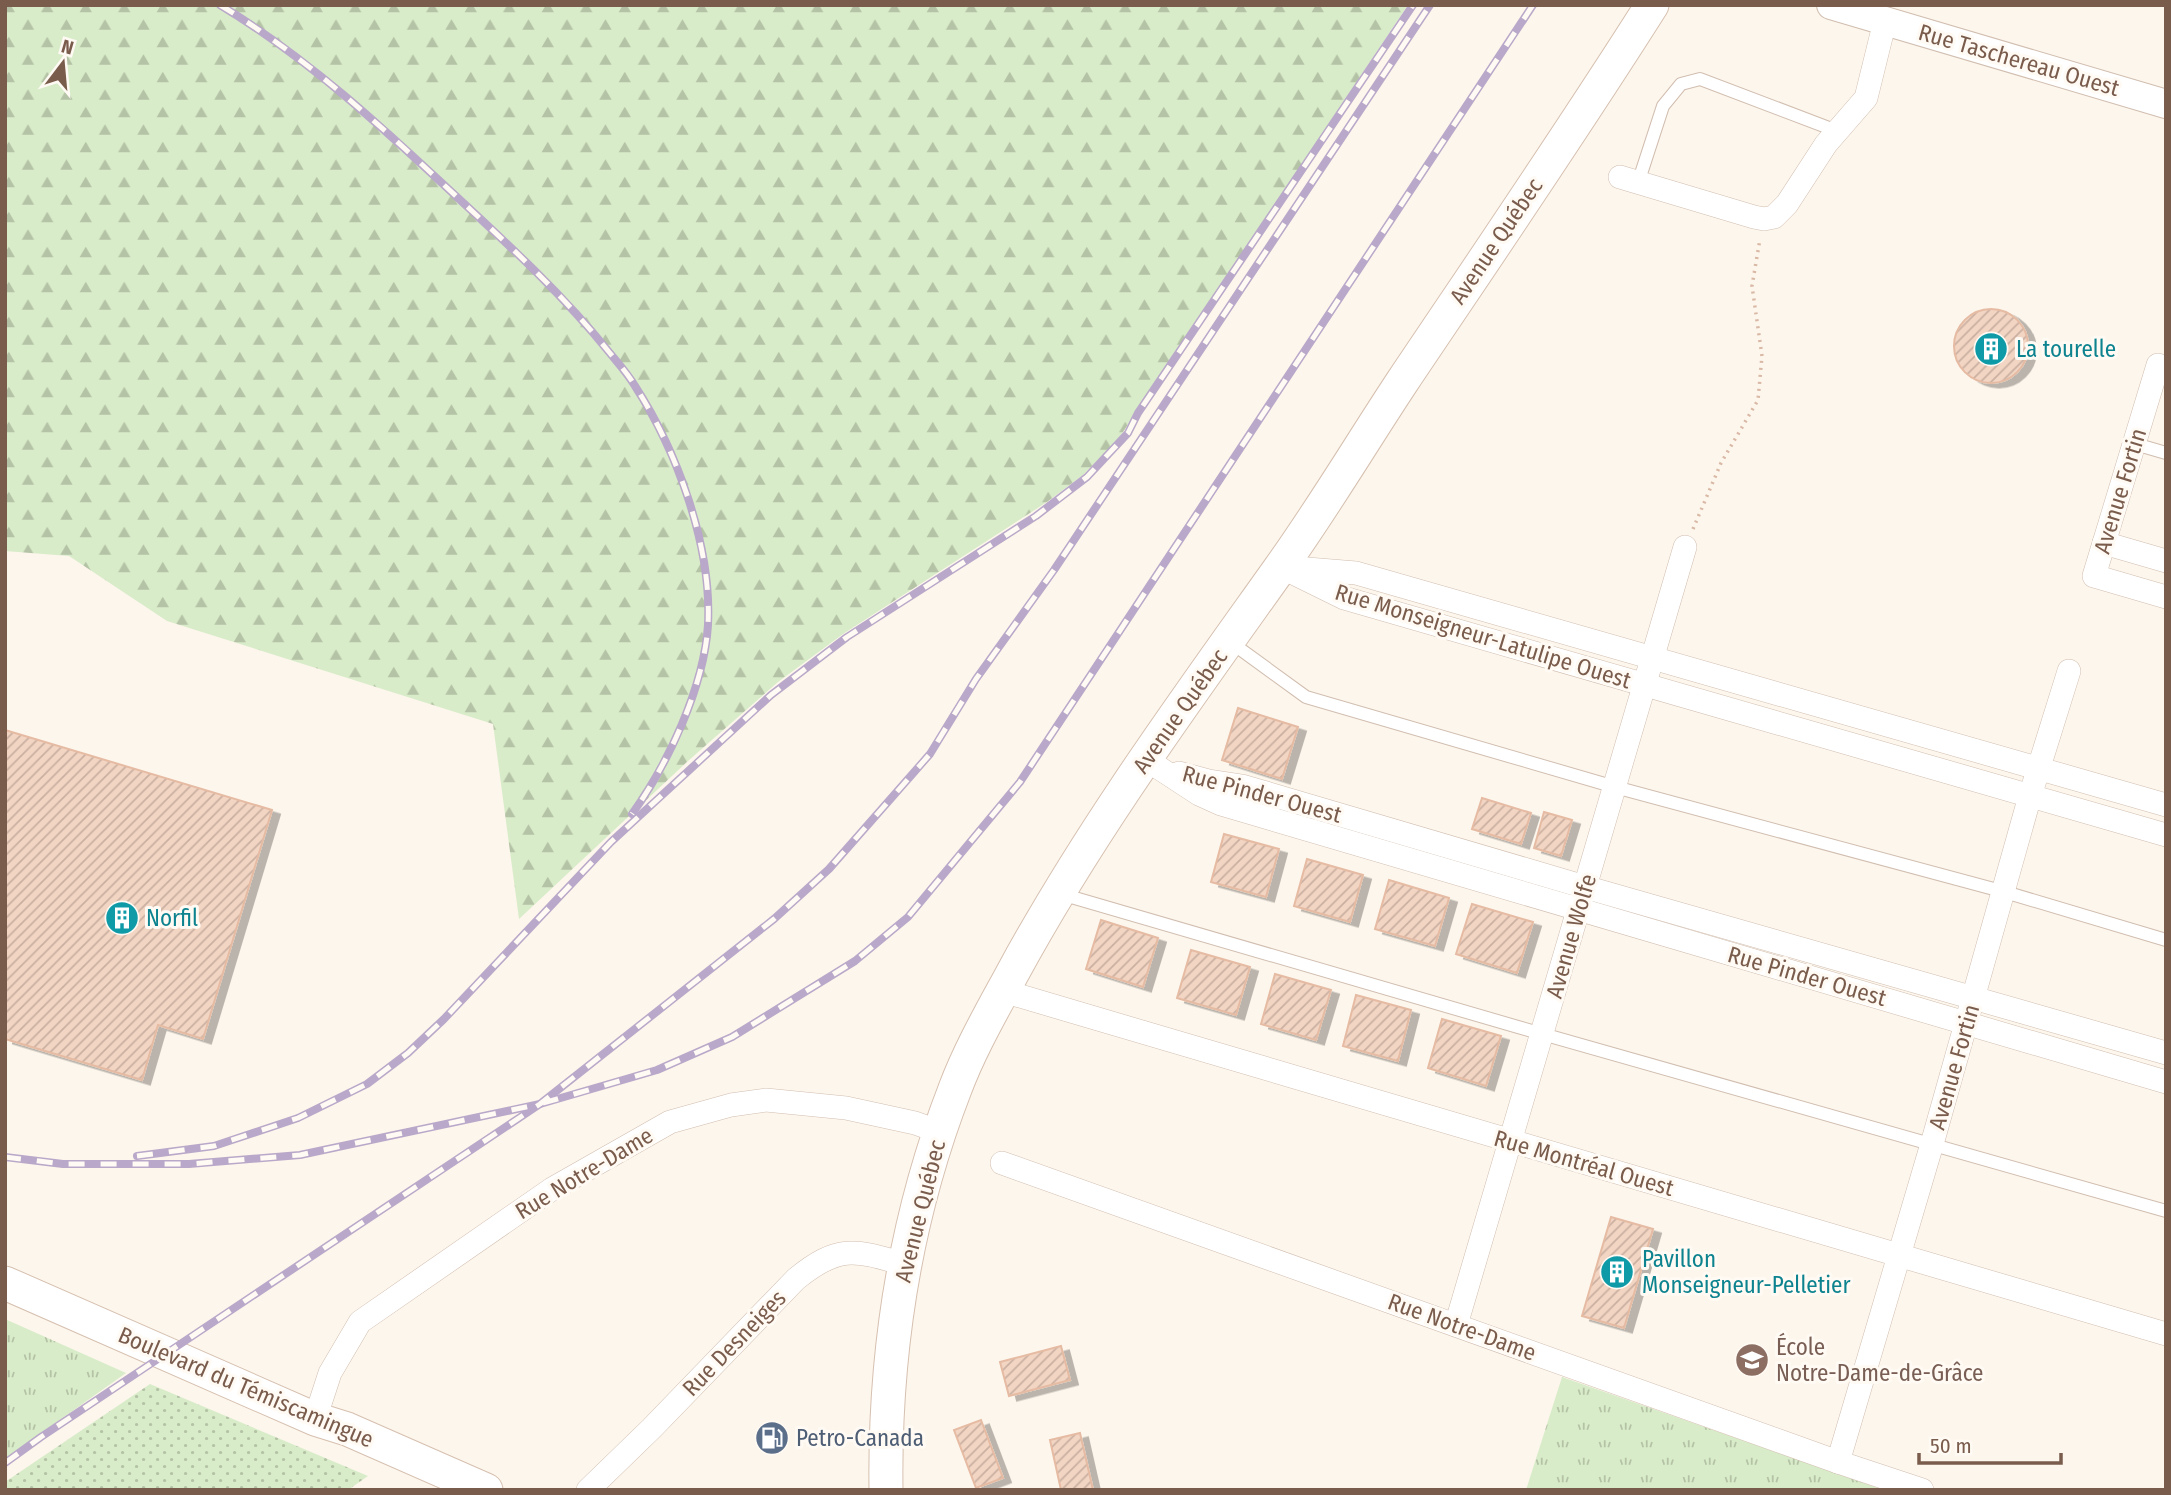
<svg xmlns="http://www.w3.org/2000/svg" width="2171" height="1495" font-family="'Fira Sans Condensed',sans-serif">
	<defs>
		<pattern id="grass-dots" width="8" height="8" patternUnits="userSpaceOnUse" patternTransform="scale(1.75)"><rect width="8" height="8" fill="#d8ecc9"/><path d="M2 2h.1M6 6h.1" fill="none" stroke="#b4c2a5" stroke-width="1.8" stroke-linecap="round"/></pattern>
		<pattern id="forest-firs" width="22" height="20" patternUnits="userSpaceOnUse" patternTransform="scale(1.75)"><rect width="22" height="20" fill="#d8ecc9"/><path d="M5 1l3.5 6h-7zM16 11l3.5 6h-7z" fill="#b4c2a5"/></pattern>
		<pattern id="park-tufts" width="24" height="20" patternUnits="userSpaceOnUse" patternTransform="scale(1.75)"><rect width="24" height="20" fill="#d8ecc9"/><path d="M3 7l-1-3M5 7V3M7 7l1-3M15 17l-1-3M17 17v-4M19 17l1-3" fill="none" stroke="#b4c2a5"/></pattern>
		<pattern id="building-hatch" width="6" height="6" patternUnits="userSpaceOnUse" patternTransform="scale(1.75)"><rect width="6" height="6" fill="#f3d5c3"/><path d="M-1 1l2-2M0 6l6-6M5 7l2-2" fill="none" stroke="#cab0a1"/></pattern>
		<filter id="shadow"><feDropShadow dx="8" dy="4.5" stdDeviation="0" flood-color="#0004"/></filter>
	</defs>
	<rect width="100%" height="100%" fill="#fdf6ec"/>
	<!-- grass -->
	<polygon fill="url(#grass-dots)" points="150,1384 368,1476 348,1490 5,1490 5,1482"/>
	<!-- forest -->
	<polygon fill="url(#forest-firs)" points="5,5 1408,5 1117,441 1083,475 1047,502 843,634 778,682 688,761 519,919 493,724 167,621 69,556 5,551"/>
	<!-- park -->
	<g fill="url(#park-tufts)">
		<polygon points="5,1319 126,1373 5,1459"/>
		<polygon points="1562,1377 1884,1490 1526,1490"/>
	</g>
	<!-- building -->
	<g fill="url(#building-hatch)" stroke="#e6bba3" stroke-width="2" filter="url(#shadow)">
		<circle cx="1991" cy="346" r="37"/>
		<polygon points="1238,708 1298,727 1282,779 1222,760"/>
		<polygon points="5,730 272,810 203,1039 158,1025 142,1080 5,1039"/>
		<polygon points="1482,798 1531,813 1521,844 1472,829"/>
		<polygon points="1544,812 1572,820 1561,856 1534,848"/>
		<polygon points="1224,834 1279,849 1266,897 1211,882"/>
		<polygon points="1307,859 1363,875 1350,922 1294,906"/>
		<polygon points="1389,880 1449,898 1435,946 1375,929"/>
		<polygon points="1472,904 1533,922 1517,973 1456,954"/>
		<polygon points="1101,920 1158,938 1143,987 1086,969"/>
		<polygon points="1191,950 1250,967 1236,1015 1177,998"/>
		<polygon points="1275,974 1331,990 1316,1040 1261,1024"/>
		<polygon points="1356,995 1411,1010 1398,1061 1343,1046"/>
		<polygon points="1442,1019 1501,1036 1486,1086 1428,1068"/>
		<polygon points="1611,1217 1653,1229 1624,1328 1582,1316"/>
		<polygon points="1061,1346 1070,1380 1009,1396 1000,1362"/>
		<polygon points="981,1420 1003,1478 976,1488 954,1430"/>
		<polygon points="1080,1433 1093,1490 1061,1490 1050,1440"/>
	</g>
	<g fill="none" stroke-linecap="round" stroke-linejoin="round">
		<!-- service casing -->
		<g stroke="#d1beb0" stroke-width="14">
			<g id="service">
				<polyline points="1638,183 1663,106 1681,84 1700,79 1837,131"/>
				<polyline points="2135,444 2166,453"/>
				<polyline points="1229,641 1306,697 1615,787 2005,892 2166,940"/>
				<polyline points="1061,894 1518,1027 2166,1211"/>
			</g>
		</g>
		<!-- minor casing -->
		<g stroke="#d1beb0" stroke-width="24">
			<g id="minor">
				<polyline points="1620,177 1754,217 1764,219 1774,217 1787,204 1826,144 1866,98 1885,21"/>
				<polyline points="2166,368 2158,365 2094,576 2166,597"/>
				<polyline points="2104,543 2166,561"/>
				<polyline points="1281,567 1344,598 2166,835"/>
				<polyline points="1295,568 1356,573 2166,805"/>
				<polyline points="1147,760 1199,794 1221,804 2166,1082"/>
				<polyline points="1179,773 1209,781 1242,786 1585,887 2166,1053"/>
				<polyline points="1003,991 2166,1334"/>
				<polyline points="1002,1163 1838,1462 1922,1490"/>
				<polyline points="1456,1325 1685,547"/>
				<polyline points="315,1419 330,1373 360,1322 552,1189 670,1122 731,1105 766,1100 846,1108 915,1123 940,1132"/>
				<polyline points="1838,1462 1932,1144 2030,796 2069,671"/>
				<path d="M588,1490L652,1428L796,1279C839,1244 855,1250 904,1264"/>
			</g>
		</g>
		<!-- tertiary casing -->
		<g stroke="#d1beb0" stroke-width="30">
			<polyline id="tertiary" points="1831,5 2166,104"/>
		</g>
		<!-- secondary casing -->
		<g stroke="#d6c0b0" stroke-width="35">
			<g id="secondary">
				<polyline points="5,1283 315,1419 347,1429 486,1490"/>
				<path d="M886,1490C884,1351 905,1218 955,1089C970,1049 992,1011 1012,974C1089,832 1186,700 1280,568C1323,508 1361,444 1402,382C1486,257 1571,133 1652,5"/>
			</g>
		</g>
		<!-- path -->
		<g stroke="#d9b8a5" stroke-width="3.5" stroke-dasharray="2 5" stroke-linecap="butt">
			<polyline points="558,5 646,5"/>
			<polyline points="1693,529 1721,463 1758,400 1762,356 1752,286 1760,239"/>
		</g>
		<!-- service -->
		<use href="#service" stroke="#fff" stroke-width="12"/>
		<!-- minor -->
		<use href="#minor" stroke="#fff" stroke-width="23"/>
		<!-- tertiary -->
		<use href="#tertiary" stroke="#fff" stroke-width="28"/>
		<!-- secondary -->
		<use href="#secondary" stroke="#fff" stroke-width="33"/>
		<!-- rail casing -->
		<g stroke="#b9a8c9" stroke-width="8">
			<g id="rail">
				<path d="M220,5C308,58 383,128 458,198C511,247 564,296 609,352C618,363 628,374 635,386C677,451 712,546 708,625C704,687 668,764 632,814"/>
				<polyline points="137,1156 214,1146 298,1118 367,1084 408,1053 444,1019 611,842 771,695 847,637 1036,516 1087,477 1128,433 1138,413 1413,5"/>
				<polyline points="5,1157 63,1164 189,1164 300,1155 540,1104 657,1070 732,1037 855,961 908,917 1020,782 1533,5"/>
				<polyline points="5,1463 41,1437 540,1104 774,919 829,869 930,754 976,679 1054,570 1430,5"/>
			</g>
		</g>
		<!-- rail -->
		<use href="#rail" stroke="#fffaf3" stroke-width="5" stroke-dasharray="16" stroke-linecap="butt"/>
	</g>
	<!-- icons -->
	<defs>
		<g id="building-disc" transform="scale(1.75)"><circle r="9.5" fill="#0f9aa8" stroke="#fffaf3"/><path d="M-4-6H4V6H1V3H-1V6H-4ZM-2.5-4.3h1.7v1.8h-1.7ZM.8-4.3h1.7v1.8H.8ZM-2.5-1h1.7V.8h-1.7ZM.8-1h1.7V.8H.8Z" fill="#fff"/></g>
		<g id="school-disc" transform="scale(1.75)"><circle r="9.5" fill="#8d6e63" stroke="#fffaf3"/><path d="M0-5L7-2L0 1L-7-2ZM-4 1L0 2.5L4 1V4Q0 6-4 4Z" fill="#fff"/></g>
		<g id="fuel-disc" transform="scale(1.75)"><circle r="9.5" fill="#5c6f8a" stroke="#fffaf3"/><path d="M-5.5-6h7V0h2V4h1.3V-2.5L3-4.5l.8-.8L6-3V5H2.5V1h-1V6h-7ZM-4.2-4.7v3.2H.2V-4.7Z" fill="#fff"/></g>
	</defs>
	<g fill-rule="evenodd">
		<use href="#building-disc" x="1991" y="349"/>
		<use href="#building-disc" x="122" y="918"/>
		<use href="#building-disc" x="1617" y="1272"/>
		<use href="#school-disc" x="1752" y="1360"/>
		<use href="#fuel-disc" x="772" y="1438"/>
	</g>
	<g text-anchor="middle" stroke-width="6" stroke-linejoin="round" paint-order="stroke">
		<!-- street labels -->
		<g font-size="23" fill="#7a5c4d" stroke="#fffaf3">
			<text transform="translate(2019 60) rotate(16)" y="8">Rue Taschereau Ouest</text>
			<text transform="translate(1496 241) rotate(-56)" y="8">Avenue Québec</text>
			<text transform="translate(2120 491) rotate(-73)" y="8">Avenue Fortin</text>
			<text transform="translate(1483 636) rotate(17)" y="8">Rue Monseigneur-Latulipe Ouest</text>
			<text transform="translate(1180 711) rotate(-55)" y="8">Avenue Québec</text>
			<text transform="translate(1262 794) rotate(15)" y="8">Rue Pinder Ouest</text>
			<text transform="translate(1571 936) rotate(-74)" y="8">Avenue Wolfe</text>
			<text transform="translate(1807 976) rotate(16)" y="8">Rue Pinder Ouest</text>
			<text transform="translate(1954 1067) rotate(-74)" y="8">Avenue Fortin</text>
			<text transform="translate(1584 1163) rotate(16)" y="8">Rue Montréal Ouest</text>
			<text transform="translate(584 1173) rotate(-31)" y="8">Rue Notre-Dame</text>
			<text transform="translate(920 1211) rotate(-76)" y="8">Avenue Québec</text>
			<text transform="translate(1462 1327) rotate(20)" y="8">Rue Notre-Dame</text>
			<text transform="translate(734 1343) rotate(-46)" y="8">Rue Desneiges</text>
			<text transform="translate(246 1387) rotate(23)" y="8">Boulevard du Témiscamingue</text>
		</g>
		<!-- culture labels -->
		<g font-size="23" fill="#0d838f" stroke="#fffaf3" text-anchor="start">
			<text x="2016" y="357">La tourelle</text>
			<text x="146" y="926">Norfil</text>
			<text x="1642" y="1267">Pavillon<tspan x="1642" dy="26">Monseigneur-Pelletier</tspan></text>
		</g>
		<!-- education labels -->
		<g font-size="23" fill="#785e54" stroke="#fffaf3" text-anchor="start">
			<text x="1776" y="1355">École<tspan x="1776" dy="26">Notre-Dame-de-Grâce</tspan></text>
		</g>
		<!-- service labels -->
		<g font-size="23" fill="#4e5e75" stroke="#fffaf3" text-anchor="start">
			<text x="796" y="1446">Petro-Canada</text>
		</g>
	</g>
	<!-- border -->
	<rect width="2171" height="1495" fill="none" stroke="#7a5c4d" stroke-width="14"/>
	<!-- north arrow -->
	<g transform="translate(63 63) rotate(16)" stroke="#fffaf3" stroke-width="5" paint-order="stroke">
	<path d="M0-5L12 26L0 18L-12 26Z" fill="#7a5c4d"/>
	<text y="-10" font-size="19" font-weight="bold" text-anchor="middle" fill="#7a5c4d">N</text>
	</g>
	<!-- scale -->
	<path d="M1919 1453v10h142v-10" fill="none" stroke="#7a5c4d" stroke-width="3.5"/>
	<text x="1930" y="1453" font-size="21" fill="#7a5c4d" stroke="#fffaf3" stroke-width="5" paint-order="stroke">50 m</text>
</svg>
